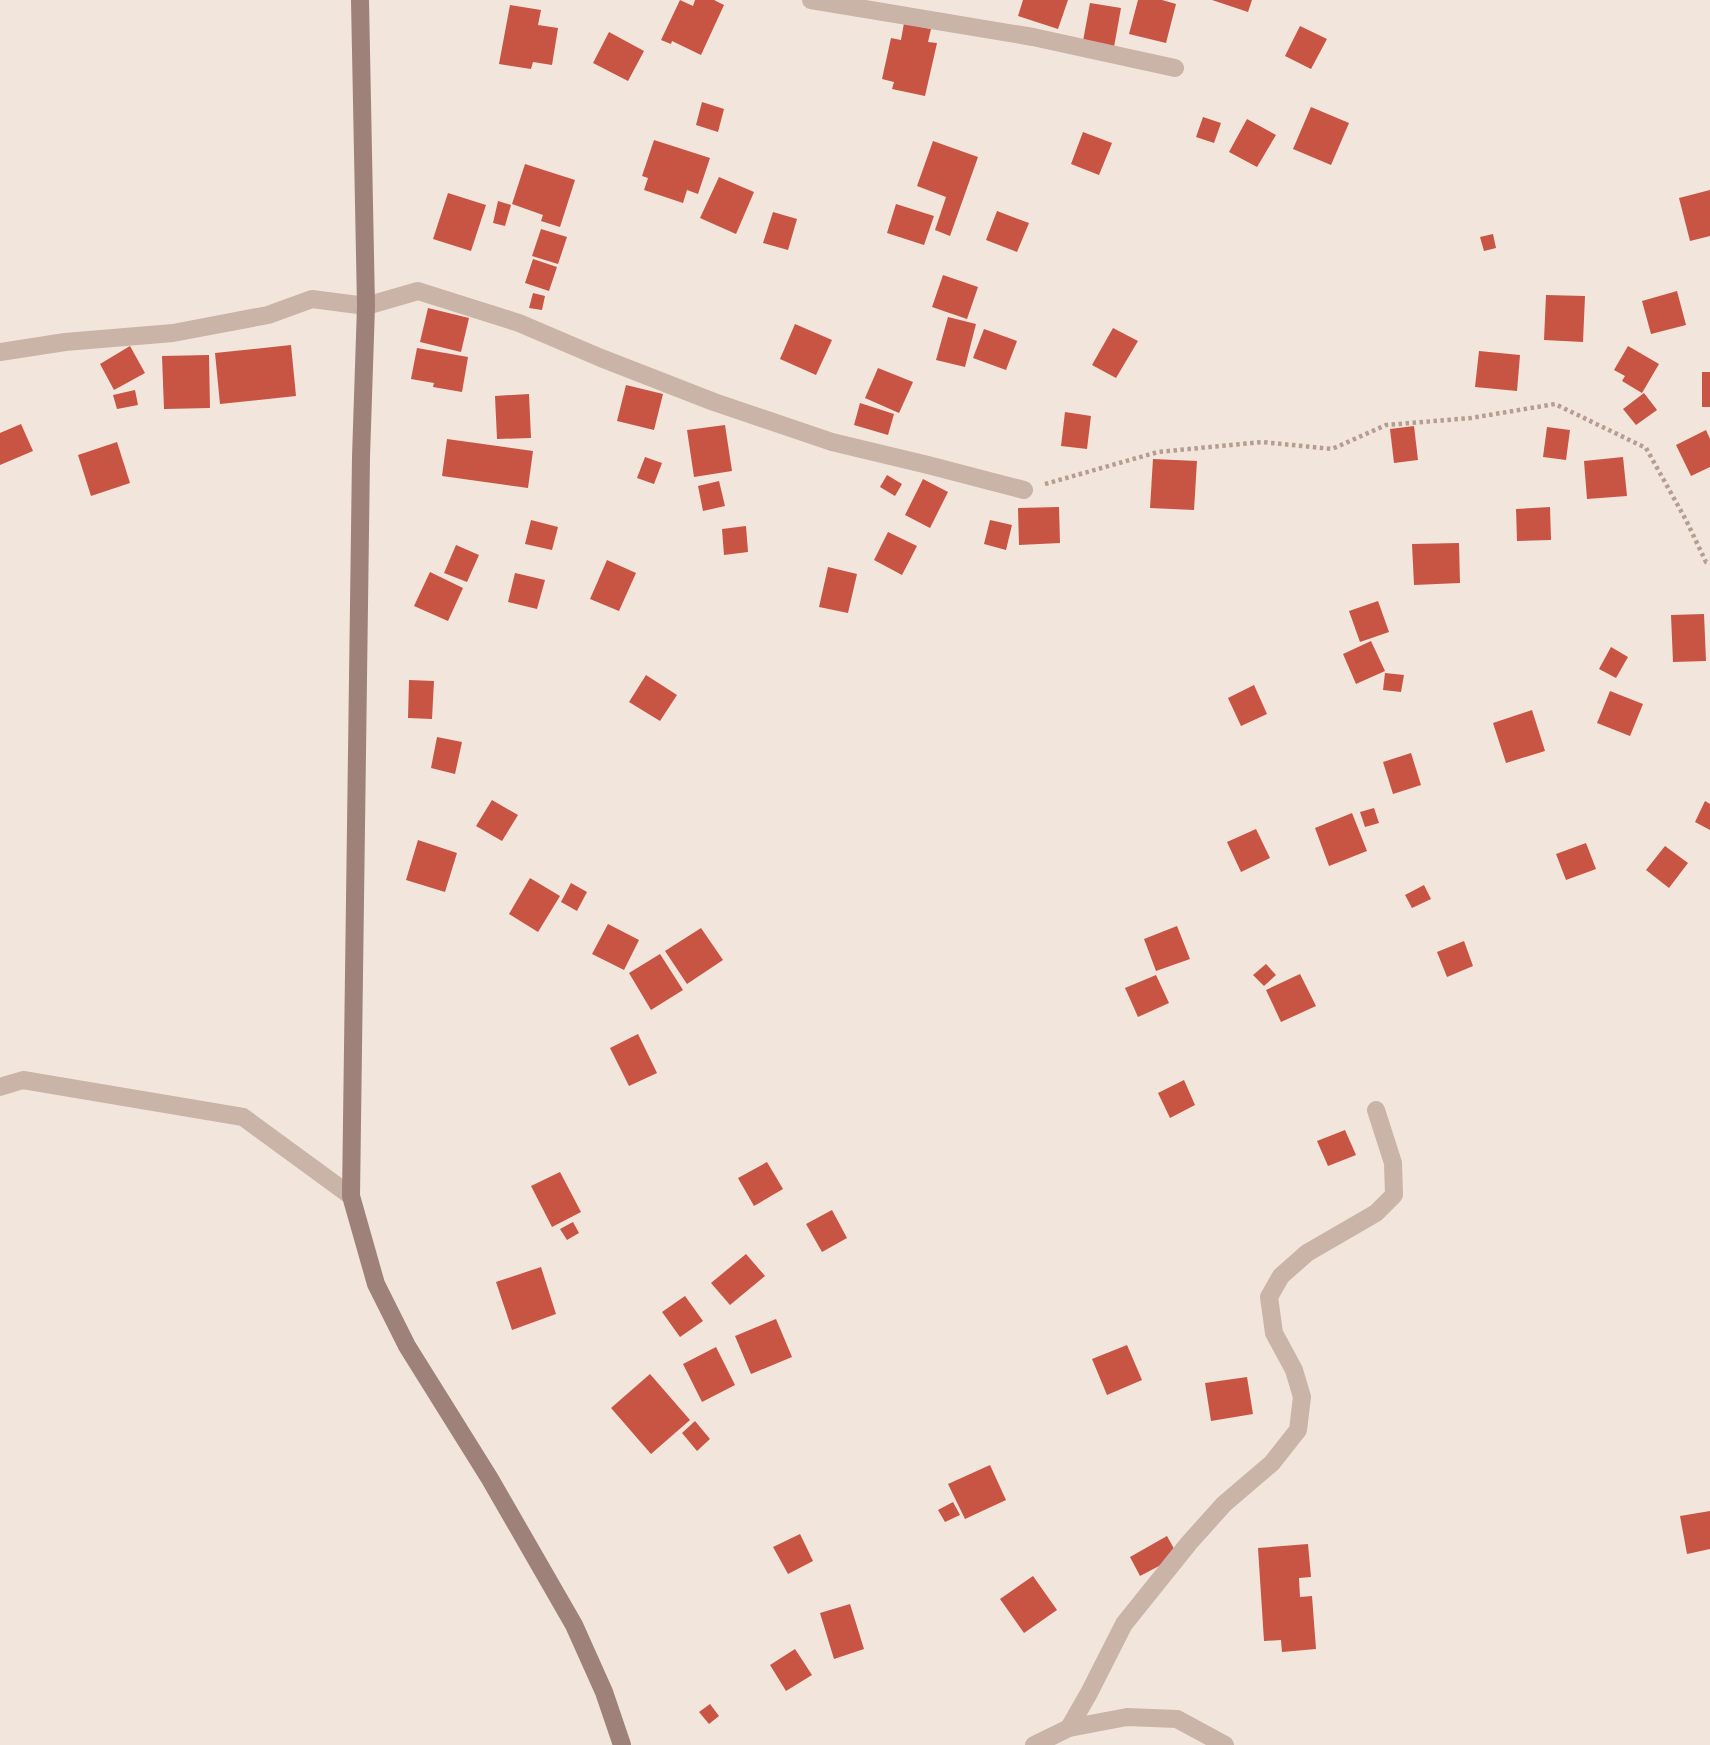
<svg xmlns="http://www.w3.org/2000/svg" width="1710" height="1745" font-family="Helvetica,sans-serif">
	<rect width="100%" height="100%" fill="#f2e5db"/>
	<!-- building -->
	<g fill="#c85444">
		<polygon points="680,0 693,6 695,0 714,0 724,5 701,55 672,41 671,44 661,40"/>
		<polygon points="1023,0 1068,0 1058,29 1018,16"/>
		<polygon points="1138,0 1162,0 1176,4 1166,43 1129,34"/>
		<polygon points="1212,0 1252,0 1248,12"/>
		<polygon points="1090,3 1121,8 1114,47 1083,41"/>
		<polygon points="510,5 541,10 538,25 558,28 552,65 533,62 531,69 499,64"/>
		<polygon points="904,23 931,29 928,42 937,43 925,96 892,89 894,82 882,79 891,38 901,40"/>
		<polygon points="1300,26 1327,39 1311,69 1285,56"/>
		<polygon points="609,32 644,51 628,81 593,63"/>
		<polygon points="702,102 724,109 718,132 696,125"/>
		<polygon points="1311,107 1349,123 1331,165 1293,149"/>
		<polygon points="1203,117 1221,123 1214,143 1196,137"/>
		<polygon points="1247,119 1276,135 1257,167 1229,152"/>
		<polygon points="1083,132 1112,143 1099,175 1071,164"/>
		<polygon points="654,140 710,158 698,194 687,190 683,203 644,190 648,178 642,176"/>
		<polygon points="933,141 978,157 950,236 935,230 946,197 917,186"/>
		<polygon points="525,164 575,180 560,227 541,221 543,215 512,204"/>
		<polygon points="719,177 754,192 736,234 700,218"/>
		<polygon points="1710,190 1710,236 1690,241 1679,198"/>
		<polygon points="448,193 486,205 471,251 433,239"/>
		<polygon points="498,201 511,205 505,226 493,223"/>
		<polygon points="896,204 934,216 924,245 887,233"/>
		<polygon points="997,211 1029,223 1017,252 986,240"/>
		<polygon points="773,212 797,219 788,250 763,243"/>
		<polygon points="541,229 567,237 558,264 532,256"/>
		<polygon points="1493,234 1496,248 1484,251 1480,237"/>
		<polygon points="533,259 557,267 549,291 525,283"/>
		<polygon points="943,275 978,287 967,319 932,307"/>
		<polygon points="1677,291 1686,325 1651,334 1642,301"/>
		<polygon points="533,293 545,296 542,310 529,308"/>
		<polygon points="1546,295 1585,296 1583,342 1544,340"/>
		<polygon points="428,308 469,318 461,352 420,342"/>
		<polygon points="948,317 976,324 965,367 936,360"/>
		<polygon points="795,324 832,340 816,375 780,359"/>
		<polygon points="1113,328 1138,341 1116,378 1092,365"/>
		<polygon points="984,329 1017,341 1006,370 973,358"/>
		<polygon points="291,345 296,396 220,404 215,353"/>
		<polygon points="130,346 145,373 114,390 100,364"/>
		<polygon points="1628,346 1659,364 1642,393 1622,381 1625,376 1614,370"/>
		<polygon points="417,348 468,357 462,392 433,387 434,383 411,379"/>
		<polygon points="1479,351 1520,355 1517,391 1475,387"/>
		<polygon points="209,355 210,408 164,409 162,356"/>
		<polygon points="878,368 913,382 899,413 865,398"/>
		<rect x="1702" y="372" width="8" height="35"/>
		<polygon points="626,385 663,394 654,430 617,421"/>
		<polygon points="135,390 138,405 117,409 113,395"/>
		<polygon points="1644,393 1657,410 1636,425 1623,409"/>
		<polygon points="529,394 531,438 497,439 495,396"/>
		<polygon points="860,403 894,414 888,435 854,425"/>
		<polygon points="1065,412 1091,416 1087,449 1061,446"/>
		<polygon points="21,424 33,451 0,465 0,433"/>
		<polygon points="725,425 732,471 694,477 687,430"/>
		<polygon points="1414,426 1418,460 1394,463 1390,429"/>
		<polygon points="1547,427 1570,430 1566,460 1543,457"/>
		<polygon points="1706,430 1710,439 1710,467 1691,476 1676,445"/>
		<polygon points="447,439 533,451 528,488 442,476"/>
		<polygon points="117,442 130,483 91,496 78,455"/>
		<polygon points="645,457 662,463 654,484 637,478"/>
		<polygon points="1623,457 1627,496 1587,499 1584,461"/>
		<polygon points="1153,459 1197,461 1194,510 1150,508"/>
		<polygon points="887,475 902,484 895,496 880,487"/>
		<polygon points="923,479 948,492 930,528 905,515"/>
		<polygon points="719,481 725,506 703,511 698,486"/>
		<polygon points="1059,507 1060,543 1019,545 1018,508"/>
		<polygon points="1550,507 1551,540 1517,541 1516,509"/>
		<polygon points="531,520 558,527 552,550 525,544"/>
		<polygon points="990,520 1012,525 1006,550 984,544"/>
		<polygon points="746,526 748,552 724,555 722,529"/>
		<polygon points="888,532 917,546 902,575 874,560"/>
		<polygon points="1459,543 1460,583 1414,585 1412,544"/>
		<polygon points="456,545 479,555 467,582 444,573"/>
		<polygon points="607,560 636,573 619,611 590,599"/>
		<polygon points="828,567 857,574 848,613 819,607"/>
		<polygon points="430,572 463,588 448,621 414,606"/>
		<polygon points="515,573 545,580 537,609 508,602"/>
		<polygon points="1378,601 1389,632 1360,642 1349,611"/>
		<polygon points="1704,614 1706,661 1673,662 1671,615"/>
		<polygon points="1371,641 1385,671 1356,684 1343,654"/>
		<polygon points="1611,647 1628,657 1616,678 1599,669"/>
		<polygon points="1385,673 1404,675 1401,692 1383,690"/>
		<polygon points="646,675 677,695 660,721 629,702"/>
		<polygon points="409,680 434,681 432,719 408,718"/>
		<polygon points="1254,685 1267,714 1241,726 1228,698"/>
		<polygon points="1610,691 1643,704 1630,736 1597,723"/>
		<polygon points="1532,710 1545,751 1506,763 1493,723"/>
		<polygon points="437,737 462,742 455,774 431,768"/>
		<polygon points="1411,753 1421,785 1393,794 1383,762"/>
		<polygon points="492,800 518,815 502,841 476,826"/>
		<polygon points="1705,801 1710,804 1710,830 1695,822"/>
		<polygon points="1374,808 1379,823 1365,827 1360,812"/>
		<polygon points="1352,813 1367,851 1329,866 1315,828"/>
		<polygon points="1256,829 1270,858 1241,872 1227,842"/>
		<polygon points="418,840 457,853 445,892 406,880"/>
		<polygon points="1586,843 1596,869 1566,880 1556,854"/>
		<polygon points="1665,846 1688,863 1669,888 1646,870"/>
		<polygon points="530,878 560,896 538,932 509,914"/>
		<polygon points="571,883 587,892 577,911 561,902"/>
		<polygon points="1424,885 1431,899 1412,908 1405,895"/>
		<polygon points="608,924 639,940 624,970 592,954"/>
		<polygon points="1177,926 1190,959 1156,971 1144,939"/>
		<polygon points="701,928 723,960 687,984 665,951"/>
		<polygon points="1464,941 1473,966 1447,977 1437,952"/>
		<polygon points="660,954 683,990 651,1010 629,973"/>
		<polygon points="1266,964 1276,975 1264,986 1253,975"/>
		<polygon points="1300,974 1316,1006 1281,1022 1266,990"/>
		<polygon points="1156,975 1169,1003 1138,1017 1125,988"/>
		<polygon points="638,1034 657,1073 629,1086 610,1048"/>
		<polygon points="1184,1080 1195,1105 1170,1118 1158,1093"/>
		<polygon points="1345,1130 1356,1155 1328,1166 1317,1141"/>
		<polygon points="767,1162 783,1189 754,1206 738,1178"/>
		<polygon points="560,1172 581,1212 552,1227 531,1186"/>
		<polygon points="832,1210 847,1238 822,1252 806,1224"/>
		<polygon points="573,1222 579,1233 567,1240 560,1229"/>
		<polygon points="746,1254 765,1276 730,1305 711,1283"/>
		<polygon points="541,1267 556,1314 512,1330 496,1282"/>
		<polygon points="685,1296 703,1321 680,1337 662,1312"/>
		<polygon points="776,1319 792,1357 751,1374 735,1336"/>
		<polygon points="1127,1345 1142,1380 1107,1395 1092,1359"/>
		<polygon points="716,1347 735,1385 702,1402 683,1364"/>
		<polygon points="650,1374 690,1420 651,1454 611,1408"/>
		<polygon points="1247,1377 1253,1414 1211,1421 1205,1383"/>
		<polygon points="695,1421 710,1439 697,1451 682,1433"/>
		<polygon points="990,1465 1006,1500 965,1519 948,1484"/>
		<polygon points="953,1502 960,1515 945,1522 938,1510"/>
		<polygon points="1710,1511 1710,1549 1687,1554 1680,1516"/>
		<polygon points="800,1534 813,1561 788,1574 773,1547"/>
		<polygon points="1167,1536 1178,1556 1140,1576 1130,1557"/>
		<polygon points="1308,1544 1311,1577 1299,1578 1300,1597 1312,1596 1316,1649 1282,1652 1281,1640 1264,1641 1258,1548"/>
		<polygon points="1033,1576 1057,1610 1024,1633 1000,1599"/>
		<polygon points="850,1604 864,1649 834,1659 820,1613"/>
		<polygon points="795,1649 812,1675 786,1691 770,1665"/>
		<polygon points="710,1704 719,1716 709,1724 699,1712"/>
	</g>
	<g fill="none" stroke-linecap="round" stroke-linejoin="round">
		<!-- path -->
		<polyline stroke="#b69d91" stroke-width="4.5" stroke-dasharray="3.5 3.5" stroke-linecap="butt" points="1045,484 1158,452 1262,442 1332,449 1386,425 1471,418 1555,404 1646,448 1686,520 1706,562 1710,563"/>
		<!-- street -->
		<g stroke="#cab3a7" stroke-width="18">
			<polyline points="811,0 1033,37 1175,68"/>
			<polyline points="0,352 65,342 173,333 268,315 312,299 366,306 418,291 519,323 601,358 714,402 832,442 928,465 1024,490"/>
			<polyline points="0,1087 23,1080 243,1117 351,1196"/>
			<polyline points="1069,1728 1089,1693 1124,1624 1189,1543 1224,1504 1272,1463 1298,1430 1302,1397 1294,1370 1274,1333 1269,1297 1281,1276 1307,1253 1376,1213 1394,1195 1393,1163 1376,1110"/>
			<polyline points="1034,1745 1069,1728 1127,1717 1177,1719 1225,1745"/>
		</g>
		<!-- secondary -->
		<polyline stroke="#9e8178" stroke-width="18" points="360,0 366,306 361,457 351,1196 376,1284 407,1346 490,1479 574,1625 604,1692 622,1745"/>
	</g>
</svg>
